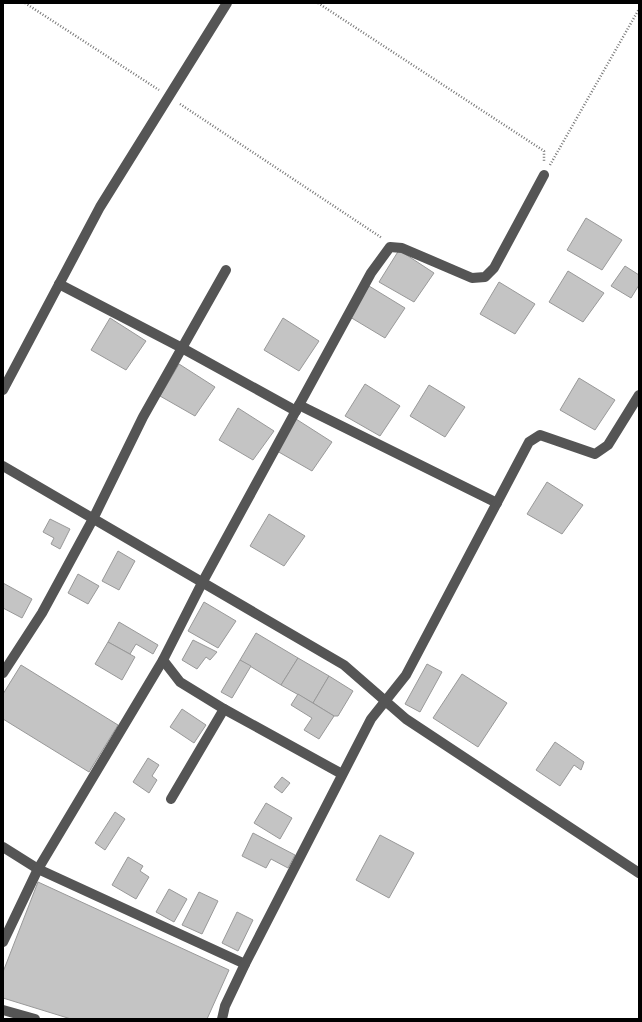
<svg xmlns="http://www.w3.org/2000/svg" width="642" height="1022" font-family="Inter,sans-serif">
	<rect width="100%" height="100%" fill="#fff"/>
	<!-- building -->
	<g fill="#c4c4c4" stroke="#999">
		<polygon points="586,218 622,240 602,270 567,250"/>
		<polygon points="399,250 434,273 414,302 379,282"/>
		<polygon points="625,266 639,275 639,285 631,298 611,286"/>
		<polygon points="568,271 604,293 583,322 549,302"/>
		<polygon points="499,282 535,304 515,334 480,314"/>
		<polygon points="369,286 405,308 385,338 350,317"/>
		<polygon points="110,318 146,341 126,370 91,350"/>
		<polygon points="283,318 319,341 299,371 264,350"/>
		<polygon points="179,364 215,387 195,416 160,396"/>
		<polygon points="579,378 615,400 595,430 560,410"/>
		<polygon points="365,384 400,406 380,436 345,416"/>
		<polygon points="429,385 465,407 445,437 410,416"/>
		<polygon points="238,408 274,431 253,460 219,440"/>
		<polygon points="296,419 332,442 312,471 277,451"/>
		<polygon points="547,482 583,505 562,534 527,514"/>
		<polygon points="269,514 305,536 284,566 250,546"/>
		<polygon points="50,519 70,529 60,549 51,544 54,538 43,532"/>
		<polygon points="118,551 135,561 119,590 102,581"/>
		<polygon points="78,574 99,586 88,604 68,593"/>
		<polygon points="3,583 32,599 22,618 3,608"/>
		<polygon points="204,602 236,621 218,648 188,631"/>
		<polygon points="119,622 158,645 153,654 136,644 130,654 108,642"/>
		<polygon points="256,633 298,658 281,685 240,660"/>
		<polygon points="193,640 217,652 210,660 206,657 197,669 182,660"/>
		<polygon points="108,642 135,657 122,680 95,664"/>
		<polygon points="298,658 329,676 313,703 281,685"/>
		<polygon points="240,660 251,666 232,698 221,692"/>
		<polygon points="427,664 442,672 420,712 405,704"/>
		<polygon points="21,665 118,725 89,772 3,719 3,694"/>
		<polygon points="462,674 507,703 478,747 433,718"/>
		<polygon points="329,676 353,691 338,716 334,716 313,703"/>
		<polygon points="298,694 334,716 319,739 304,730 312,718 291,705"/>
		<polygon points="182,709 206,725 194,743 170,727"/>
		<polygon points="555,742 584,762 581,770 574,765 560,786 536,770"/>
		<polygon points="148,758 159,765 152,776 157,780 149,793 133,782"/>
		<polygon points="282,777 290,783 282,793 274,787"/>
		<polygon points="266,803 292,818 280,839 254,823"/>
		<polygon points="115,812 125,819 105,850 95,843"/>
		<polygon points="253,833 295,855 288,868 271,859 266,868 242,856"/>
		<polygon points="380,835 414,853 389,898 356,880"/>
		<polygon points="128,857 143,866 140,871 149,877 136,899 112,885"/>
		<polygon points="38,882 229,970 207,1019 71,1019 3,998 3,972"/>
		<polygon points="169,889 187,899 174,922 156,912"/>
		<polygon points="199,892 218,901 202,934 182,925"/>
		<polygon points="237,912 253,920 238,951 222,943"/>
	</g>
	<g fill="none" stroke-linecap="round" stroke-linejoin="round">
		<!-- path -->
		<g stroke="#777" stroke-width="2.5" stroke-dasharray="1 2" stroke-linecap="butt">
			<polyline points="25,3 159,90"/>
			<polyline points="318,3 544,151 544,162"/>
			<polyline points="180,104 382,238"/>
			<polyline points="550,165 639,9"/>
		</g>
		<!-- minor -->
		<g stroke="#555" stroke-width="10">
			<polyline points="59,284 182,348 296,411"/>
			<polyline points="3,390 100,207 227,3"/>
			<polyline points="299,405 497,503"/>
			<polyline points="3,466 344,665 406,719 639,873"/>
			<polyline points="163,660 180,682 224,709 342,774"/>
			<polyline points="3,673 42,613 93,519 143,417 226,270"/>
			<polyline points="171,799 224,709"/>
			<polyline points="3,847 38,869 245,964"/>
			<polyline points="3,942 38,869 163,660 202,583 371,273 390,247 402,248 472,278 485,277 494,268 544,175"/>
			<polyline points="3,1010 35,1019"/>
			<polyline points="222,1019 225,1006 245,964 371,719 406,675 529,442 540,435 595,454 608,445 639,395"/>
		</g>
	</g>
	<!-- border -->
	<rect width="642" height="1022" fill="none" stroke="#000000" stroke-width="8"/>
</svg>
